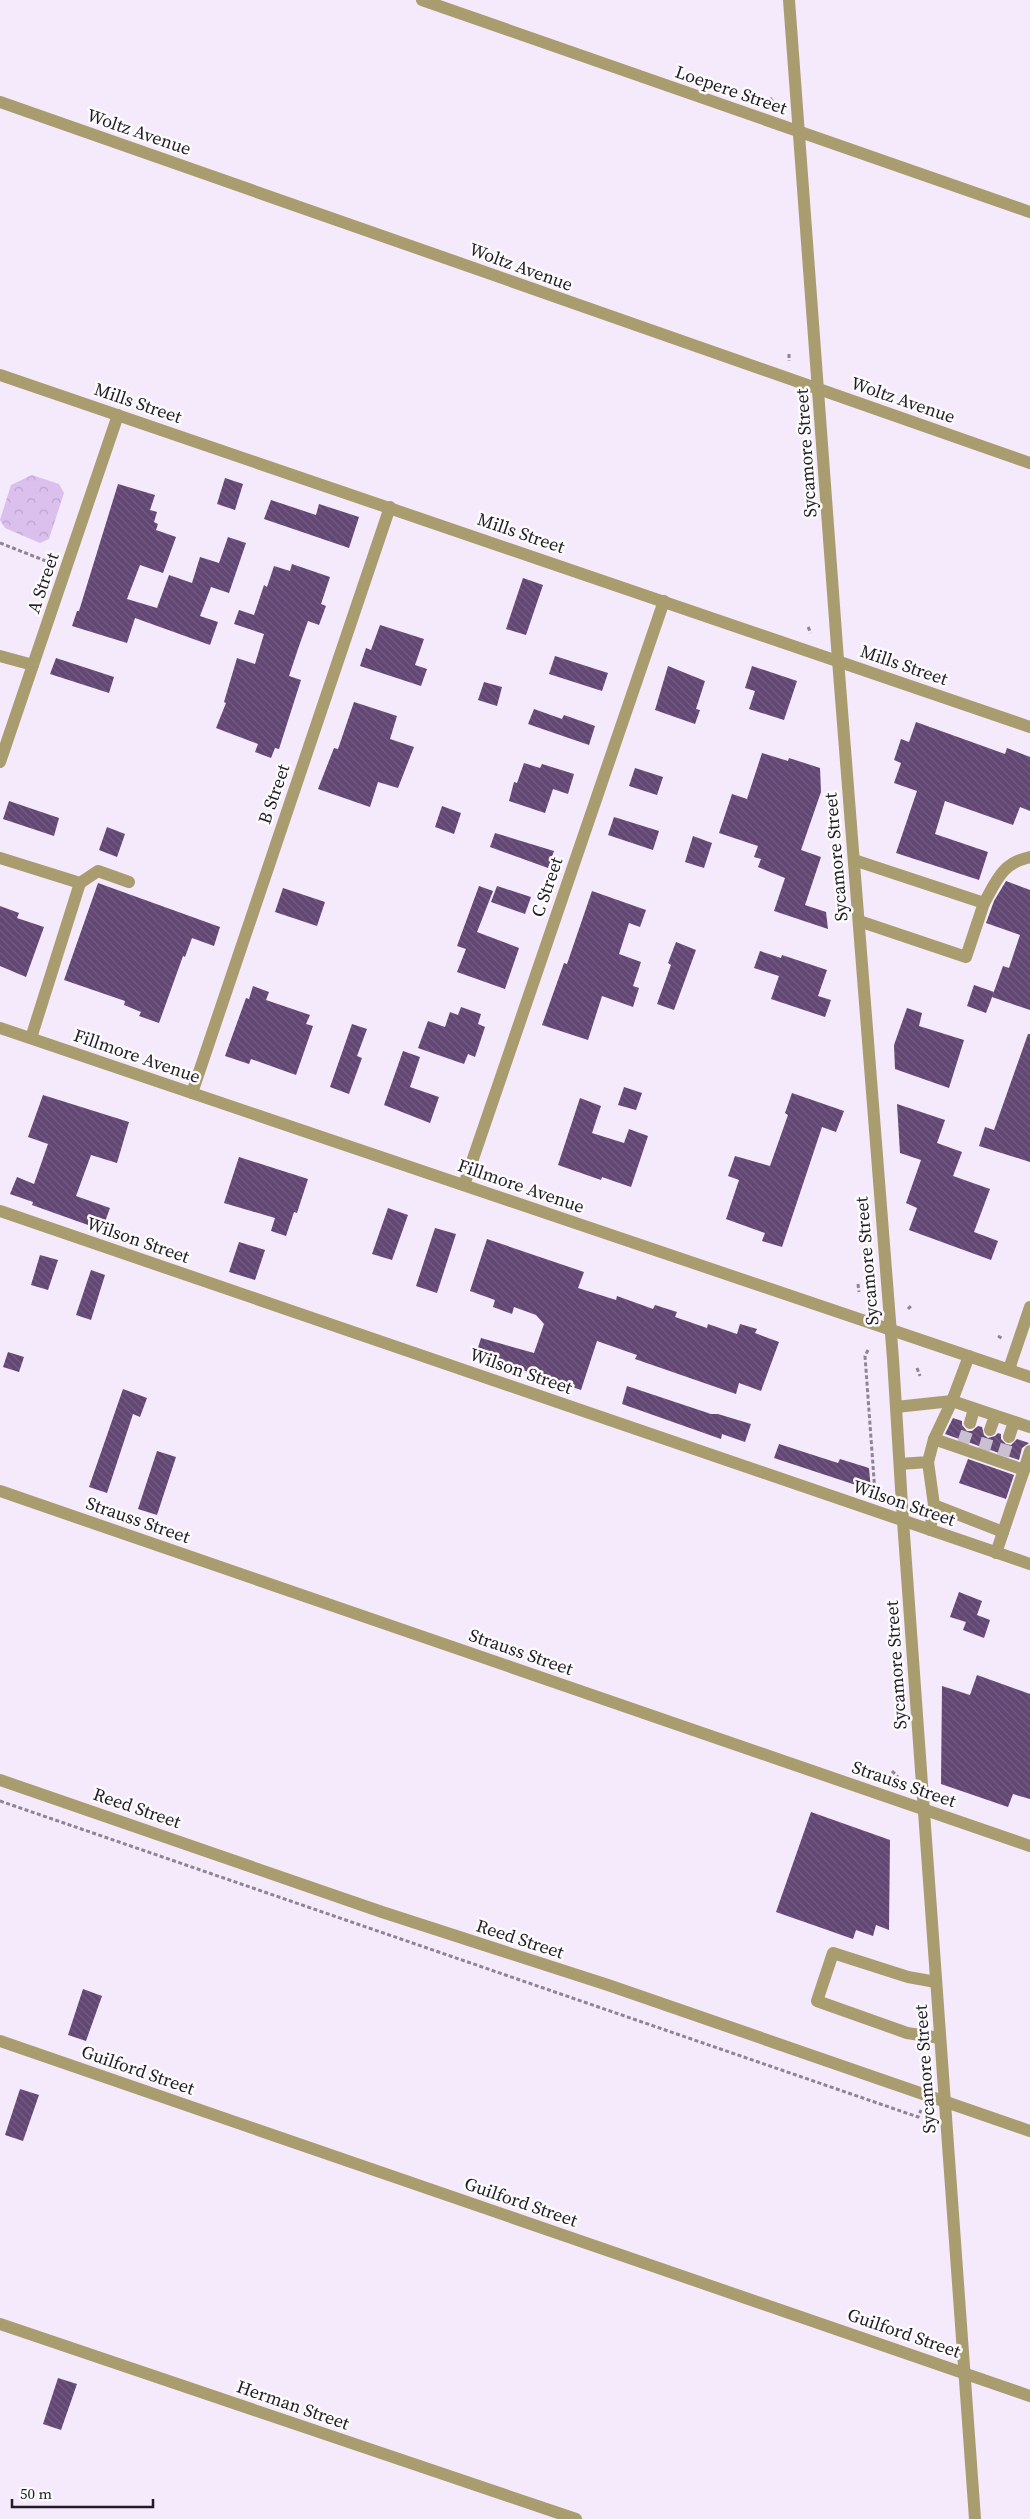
<svg xmlns="http://www.w3.org/2000/svg" width="1030" height="2519" font-family="'Source Serif 4',serif">
	<defs>
		<pattern id="park-crowns" width="20" height="18" patternUnits="userSpaceOnUse" patternTransform="scale(1.25)"><rect width="20" height="18" fill="#dbbfec"/><path d="M2 6a3 3 0 1 1 6 0M12 15a3 3 0 1 1 6 0" fill="none" stroke="#bca4ca"/></pattern>
		<pattern id="building-back-hatch" width="6" height="6" patternUnits="userSpaceOnUse" patternTransform="scale(1.25)"><rect width="6" height="6" fill="#624673"/><path d="M-1 5l2 2M0 0l6 6M5-1l2 2" fill="none" stroke="#745d82"/></pattern>
	</defs>
	<rect width="100%" height="100%" fill="#f5e9fc"/>
	<!-- park -->
	<polygon fill="url(#park-crowns)" points="32,475 59,484 64,493 49,539 40,543 5,528 0,520 11,485"/>
	<!-- building -->
	<g fill="url(#building-back-hatch)">
		<polygon points="225,478 243,484 235,510 217,504"/>
		<polygon points="118,484 155,495 150,510 157,512 154,522 158,524 156,530 176,537 163,573 140,565 127,599 157,608 169,575 192,583 200,557 219,563 228,537 246,543 229,593 211,587 200,616 218,622 210,645 135,618 127,643 72,626 77,611 79,611"/>
		<polygon points="271,500 316,515 319,504 359,517 349,548 264,519"/>
		<polygon points="292,564 330,577 321,604 326,606 319,625 308,621 299,646 289,676 301,680 279,749 275,748 271,758 255,752 258,744 216,728 226,703 224,702 237,658 255,664 264,634 234,624 239,610 254,615 264,585 267,587 274,566 290,571"/>
		<polygon points="523,578 543,585 526,635 506,629"/>
		<polygon points="380,625 424,639 415,665 427,669 421,686 360,666 366,648 371,650"/>
		<polygon points="555,656 608,673 602,691 549,674"/>
		<polygon points="56,658 114,677 109,693 50,674"/>
		<polygon points="668,666 705,681 696,709 700,710 695,724 655,710"/>
		<polygon points="752,666 797,681 784,720 749,709 755,691 745,688"/>
		<polygon points="484,682 502,687 497,706 478,700"/>
		<polygon points="354,702 397,716 390,739 414,747 398,788 378,782 370,807 318,789 334,748 338,749"/>
		<polygon points="534,709 562,719 564,715 595,726 589,745 528,724"/>
		<polygon points="916,722 1005,754 1007,748 1030,757 1030,811 1020,807 1013,825 945,801 935,834 988,852 979,880 896,853 917,791 894,783 901,763 894,760 901,739 909,742"/>
		<polygon points="762,753 788,761 789,758 820,768 821,792 801,850 821,857 805,905 826,912 828,929 774,911 785,878 758,867 761,859 754,857 758,846 719,833 732,794 747,799"/>
		<polygon points="524,763 540,768 542,764 574,774 568,794 553,789 545,813 509,801 514,782 517,783"/>
		<polygon points="635,768 663,777 657,795 629,786"/>
		<polygon points="9,801 59,818 54,836 3,819"/>
		<polygon points="442,806 461,813 454,834 435,827"/>
		<polygon points="614,817 659,831 653,850 608,835"/>
		<polygon points="107,827 125,834 117,857 99,850"/>
		<polygon points="495,833 554,851 548,868 490,847"/>
		<polygon points="693,836 712,843 704,868 685,862"/>
		<polygon points="1006,881 1030,890 1030,1010 992,997 1003,966 1009,968 1020,935 986,923 994,901"/>
		<polygon points="98,883 220,927 214,946 192,938 185,957 183,956 159,1023 139,1016 141,1012 124,1005 125,1001 64,980"/>
		<polygon points="479,886 493,891 477,932 519,948 505,989 457,972 466,949 457,946"/>
		<polygon points="497,886 531,897 525,914 491,902"/>
		<polygon points="283,888 325,902 317,926 275,912"/>
		<polygon points="592,891 646,910 640,927 629,923 619,954 641,962 633,986 639,988 633,1007 602,996 588,1040 542,1025 564,963 567,964"/>
		<polygon points="0,906 19,913 17,918 44,927 26,977 0,966"/>
		<polygon points="676,942 696,950 674,1010 657,1004 671,965 668,963"/>
		<polygon points="760,951 781,958 782,955 827,970 818,996 831,1000 825,1017 771,999 779,976 754,968"/>
		<polygon points="974,985 994,992 986,1013 967,1006"/>
		<polygon points="253,986 269,992 266,1000 310,1015 306,1024 313,1026 296,1075 251,1059 249,1064 225,1056 246,998 249,999"/>
		<polygon points="461,1007 481,1014 478,1024 485,1027 475,1057 468,1054 464,1064 418,1048 428,1021 445,1027 450,1012 458,1015"/>
		<polygon points="907,1008 922,1013 919,1026 964,1040 949,1088 895,1069 894,1045"/>
		<polygon points="352,1024 367,1029 357,1056 362,1058 349,1094 330,1087"/>
		<polygon points="1028,1034 1030,1034 1030,1162 979,1146 985,1127 994,1130"/>
		<polygon points="403,1051 420,1057 410,1087 439,1097 430,1123 384,1105"/>
		<polygon points="624,1087 642,1093 636,1110 618,1105"/>
		<polygon points="792,1093 844,1111 836,1132 822,1127 782,1247 762,1241 765,1233 726,1219 739,1180 728,1176 735,1156 770,1166 788,1115 785,1113"/>
		<polygon points="43,1095 129,1122 117,1163 91,1155 76,1196 110,1208 102,1230 32,1205 33,1202 10,1194 17,1177 34,1184 48,1144 28,1137"/>
		<polygon points="580,1098 601,1106 592,1133 624,1143 629,1129 648,1136 631,1187 602,1177 601,1180 558,1165"/>
		<polygon points="897,1104 945,1120 937,1143 962,1152 953,1176 990,1189 974,1232 998,1241 991,1260 909,1230 917,1208 906,1203 921,1160 900,1153"/>
		<polygon points="239,1157 308,1179 297,1213 294,1212 286,1236 271,1231 275,1218 224,1203"/>
		<polygon points="388,1208 408,1215 392,1260 372,1254"/>
		<polygon points="435,1228 456,1234 437,1293 416,1286"/>
		<polygon points="487,1239 584,1272 578,1288 616,1300 617,1296 653,1309 655,1305 677,1312 675,1317 707,1328 708,1324 737,1334 740,1324 757,1329 755,1333 779,1342 761,1391 739,1383 736,1394 635,1359 637,1355 597,1341 581,1390 476,1354 481,1338 534,1353 544,1324 536,1315 514,1307 512,1314 493,1307 495,1300 470,1291"/>
		<polygon points="239,1242 265,1250 255,1280 229,1272"/>
		<polygon points="40,1255 58,1260 48,1290 31,1285"/>
		<polygon points="91,1270 105,1275 91,1320 76,1315"/>
		<polygon points="8,1352 24,1357 19,1372 3,1367"/>
		<polygon points="627,1386 711,1414 718,1414 751,1424 745,1442 722,1434 721,1439 622,1404"/>
		<polygon points="123,1389 147,1398 140,1417 133,1414 107,1493 89,1487"/>
		<polygon points="953,1418 962,1421 962,1425 967,1431 972,1431 978,1426 982,1427 984,1435 988,1438 995,1436 998,1433 1001,1434 1001,1439 1006,1444 1011,1445 1017,1439 1029,1443 1022,1448 1019,1460 945,1434"/>
		<polygon points="779,1444 838,1463 840,1459 869,1468 871,1490 774,1458"/>
		<polygon points="157,1451 176,1457 157,1515 138,1509"/>
		<polygon points="968,1459 1014,1475 1006,1499 959,1483"/>
		<polygon points="959,1592 982,1601 977,1615 990,1620 984,1638 963,1630 966,1622 950,1617"/>
		<polygon points="977,1675 1030,1694 1030,1799 1013,1794 1008,1807 941,1784 942,1686 970,1695"/>
		<polygon points="811,1812 890,1840 889,1930 876,1925 873,1936 856,1930 853,1939 776,1912"/>
		<polygon points="83,1989 102,1996 86,2041 68,2035"/>
		<polygon points="20,2089 39,2095 23,2141 5,2135"/>
		<polygon points="58,2378 77,2384 61,2430 43,2424"/>
	</g>
	<g fill="none" stroke-linecap="round" stroke-linejoin="round">
		<!-- minor-tunnel -->
		<g stroke="#cbc0d1" stroke-width="12" stroke-dasharray="12 6" stroke-linecap="butt">
			<polyline points="963,1443 970,1423"/>
			<polyline points="984,1450 990,1430"/>
			<polyline points="1003,1456 1009,1437"/>
		</g>
		<!-- path -->
		<g stroke="#8e8493" stroke-width="3" stroke-dasharray="4 2.5" stroke-linecap="butt">
			<polyline points="770,98 774,103"/>
			<polyline points="789,354 789,361"/>
			<polyline points="0,543 51,563"/>
			<polyline points="808,627 811,633"/>
			<polyline points="858,1284 859,1292"/>
			<polyline points="908,1309 911,1306"/>
			<polyline points="998,1336 1003,1339"/>
			<polyline points="868,1350 865,1356 875,1493 878,1495"/>
			<polyline points="917,1368 920,1376"/>
			<polyline points="892,1771 898,1777"/>
			<polyline points="0,1801 918,2117 921,2110"/>
			<polyline points="934,2341 940,2345"/>
		</g>
		<!-- minor -->
		<g stroke="#a99c6f" stroke-width="12">
			<polyline points="422,0 1030,212"/>
			<polyline points="789,0 838,660 893,1359 903,1521 975,2519"/>
			<polyline points="0,102 1030,463"/>
			<polyline points="0,375 1030,727"/>
			<polyline points="0,656 33,665"/>
			<polyline points="0,762 118,415"/>
			<polyline points="0,858 80,883 98,871 129,882"/>
			<polyline points="854,860 984,903 966,957 859,921"/>
			<path d="M984,903C997,880 1002,863 1030,857"/>
			<polyline points="0,1028 1030,1377"/>
			<polyline points="31,1038 80,883"/>
			<polyline points="192,1093 390,507"/>
			<polyline points="464,1185 664,601"/>
			<polyline points="0,1211 1030,1564"/>
			<polyline points="969,1356 952,1401 934,1439 1024,1470 1030,1451"/>
			<polyline points="1009,1369 1030,1307"/>
			<polyline points="896,1407 952,1401 1030,1427"/>
			<polyline points="970,1423 974,1409"/>
			<polyline points="990,1430 995,1416"/>
			<polyline points="1009,1437 1014,1422"/>
			<polyline points="928,1462 934,1505 1003,1532"/>
			<polyline points="900,1464 928,1462 934,1439"/>
			<polyline points="0,1491 1030,1846"/>
			<polyline points="930,1530 934,1505"/>
			<polyline points="996,1553 1024,1470"/>
			<polyline points="0,1780 382,1912 608,1985 1030,2131"/>
			<polyline points="936,1982 908,1977 833,1953 817,2001 907,2033 940,2038"/>
			<polyline points="0,2041 1030,2396"/>
			<polyline points="0,2324 576,2519"/>
		</g>
	</g>
	<g text-anchor="middle" stroke-width="5" stroke-linejoin="round" paint-order="stroke">
		<!-- street labels -->
		<g font-size="18" fill="#221b26" stroke="#fbfbfb">
			<text transform="translate(731 90) rotate(19)" y="6">Loepere Street</text>
			<text transform="translate(139 132) rotate(19)" y="6">Woltz Avenue</text>
			<text transform="translate(521 267) rotate(20)" y="6">Woltz Avenue</text>
			<text transform="translate(903 400) rotate(19)" y="6">Woltz Avenue</text>
			<text transform="translate(138 403) rotate(19)" y="6">Mills Street</text>
			<text transform="translate(806 453) rotate(-94)" y="6">Sycamore Street</text>
			<text transform="translate(521 533) rotate(19)" y="6">Mills Street</text>
			<text transform="translate(43 583) rotate(-71)" y="6">A Street</text>
			<text transform="translate(904 665) rotate(19)" y="6">Mills Street</text>
			<text transform="translate(274 794) rotate(-71)" y="6">B Street</text>
			<text transform="translate(836 857) rotate(-95)" y="6">Sycamore Street</text>
			<text transform="translate(547 887) rotate(-71)" y="6">C Street</text>
			<text transform="translate(137 1056) rotate(19)" y="6">Fillmore Avenue</text>
			<text transform="translate(521 1186) rotate(19)" y="6">Fillmore Avenue</text>
			<text transform="translate(138 1240) rotate(19)" y="6">Wilson Street</text>
			<text transform="translate(867 1261) rotate(-95)" y="6">Sycamore Street</text>
			<text transform="translate(521 1371) rotate(19)" y="6">Wilson Street</text>
			<text transform="translate(904 1503) rotate(19)" y="6">Wilson Street</text>
			<text transform="translate(138 1520) rotate(19)" y="6">Strauss Street</text>
			<text transform="translate(521 1652) rotate(19)" y="6">Strauss Street</text>
			<text transform="translate(896 1665) rotate(-94)" y="6">Sycamore Street</text>
			<text transform="translate(904 1784) rotate(19)" y="6">Strauss Street</text>
			<text transform="translate(137 1808) rotate(19)" y="6">Reed Street</text>
			<text transform="translate(520 1939) rotate(18)" y="6">Reed Street</text>
			<text transform="translate(925 2069) rotate(-94)" y="6">Sycamore Street</text>
			<text transform="translate(138 2070) rotate(19)" y="6">Guilford Street</text>
			<text transform="translate(521 2202) rotate(19)" y="6">Guilford Street</text>
			<text transform="translate(904 2333) rotate(19)" y="6">Guilford Street</text>
			<text transform="translate(293 2405) rotate(19)" y="6">Herman Street</text>
		</g>
	</g>
	<!-- scale -->
	<path d="M12 2499v8h141v-8" fill="none" stroke="#221b26" stroke-width="2.5"/>
	<text x="20" y="2499" font-size="15" fill="#221b26" stroke="#fbfbfb" stroke-width="4" paint-order="stroke">50 m</text>
</svg>
